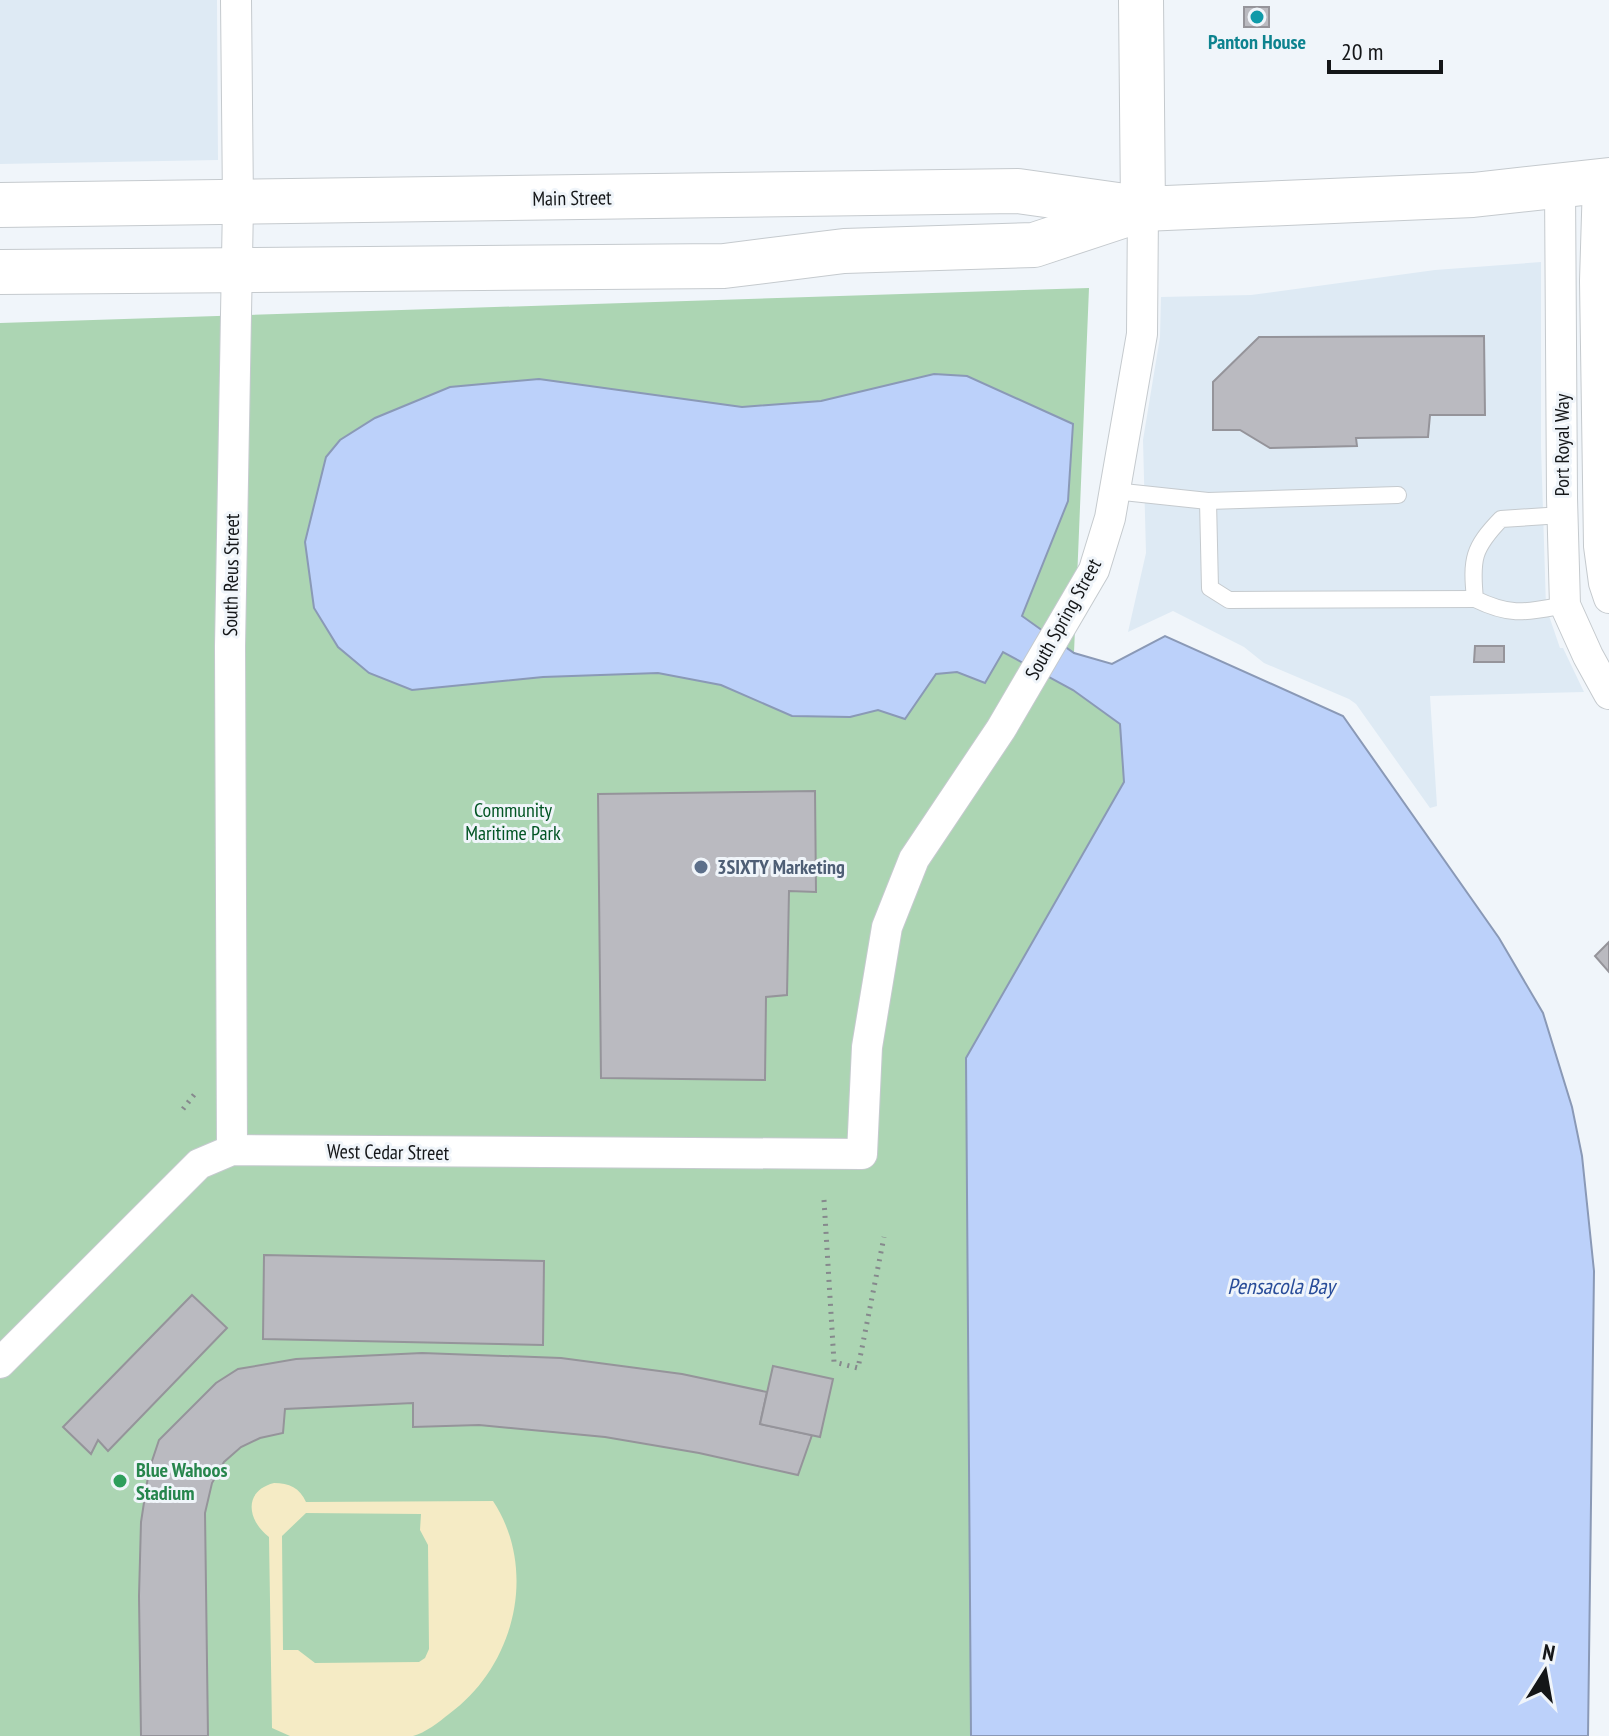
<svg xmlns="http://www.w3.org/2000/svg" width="1609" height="1736" font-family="'PT Sans Narrow',sans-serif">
	<rect width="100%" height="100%" fill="#f0f5fa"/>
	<!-- built -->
	<g fill="#deeaf4">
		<polygon points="0,0 217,0 218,160 0,164"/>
		<polygon points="1541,262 1541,447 1546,607 1560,648 1563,648 1584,692 1430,696 1437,806 1430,808 1356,704 1349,699 1264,663 1244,647 1173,611 1128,632 1146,553 1143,440 1160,337 1161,297 1251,295 1435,270"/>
	</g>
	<!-- green -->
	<polygon fill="#acd5b3" points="1089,288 1074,653 1120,724 1124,782 966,1058 971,1736 0,1736 0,323"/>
	<!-- sand -->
	<path fill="#f5ebc5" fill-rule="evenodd" d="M274,1483C289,1483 300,1488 306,1502L493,1501C539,1571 514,1667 449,1714C439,1722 425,1733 413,1736C401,1736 387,1736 376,1736C347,1736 318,1736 290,1736L272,1728L269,1537C247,1520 243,1491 274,1483ZM306,1513L421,1514L420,1530L428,1545L429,1649L425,1658L419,1662L315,1663L298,1650H283L282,1536Z"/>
	<!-- water -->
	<polygon fill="#bcd1fa" stroke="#8a99b6" stroke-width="2" points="934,374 967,376 1073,424 1068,501 1022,616 1074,653 1112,664 1165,636 1343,716 1499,938 1543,1013 1572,1107 1582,1156 1594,1271 1588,1736 971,1736 966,1058 1124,782 1120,724 1073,690 1003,652 985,683 957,672 936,674 905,719 878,710 850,717 792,716 721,685 658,673 543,677 412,690 369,673 338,647 314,608 305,542 326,457 340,440 375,418 450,387 539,379 742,407 821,401"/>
	<!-- building -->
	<g fill="#babac0" stroke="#95949a" stroke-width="2">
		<rect x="1244" y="7" width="25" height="20"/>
		<polygon points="1484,336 1485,415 1430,415 1428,437 1356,438 1357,446 1270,448 1240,430 1213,430 1213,382 1259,337"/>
		<polygon points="1475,646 1504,646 1504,662 1474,662"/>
		<polygon points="815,791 816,892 789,891 787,995 766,997 765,1080 601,1078 598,794"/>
		<polygon points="1609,942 1609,972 1595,956"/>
		<polygon points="264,1255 544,1261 543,1345 263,1339"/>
		<polygon points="192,1295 227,1328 108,1451 98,1440 91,1454 63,1427"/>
		<polygon points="422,1353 561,1358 682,1374 767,1392 760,1424 812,1435 798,1475 699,1453 605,1437 479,1425 413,1427 413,1403 285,1409 283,1433 260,1438 241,1447 224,1462 212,1483 205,1513 208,1736 141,1736 139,1596 141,1522 149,1470 159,1440 216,1383 238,1369 296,1359"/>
		<polygon points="773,1366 833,1379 820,1437 760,1424"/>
	</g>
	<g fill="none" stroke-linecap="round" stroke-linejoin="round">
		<!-- lane casing -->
		<g stroke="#c5cace" stroke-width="18">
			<g id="lane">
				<polyline points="1114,491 1208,501 1398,495"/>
				<polyline points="1208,501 1210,588 1229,600 1475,599"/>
				<path d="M1562,515L1501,519C1473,548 1471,559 1475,599C1512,617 1526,612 1565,605"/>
			</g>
		</g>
		<!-- street casing -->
		<g stroke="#c5cace" stroke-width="32">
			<g id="street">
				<polyline points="1598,182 1595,281 1599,546 1604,583 1609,598"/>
				<polyline points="1560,186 1562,498 1565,605 1588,656 1609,694"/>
				<polyline points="232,1150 230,646 238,204 236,0"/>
				<polyline points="0,1363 199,1164 232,1150 862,1154 867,1047 887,927 914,859 1001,729 1094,570 1110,518 1142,334 1143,209"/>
			</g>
		</g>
		<!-- secondary casing -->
		<g stroke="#c5cace" stroke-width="46">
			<g id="secondary">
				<polyline points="1141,0 1143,209"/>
				<polyline points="0,205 1018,191 1132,207"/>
				<polyline points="0,272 724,266 844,251 1034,245 1143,209 1473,195 1609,180"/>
			</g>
		</g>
		<!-- path -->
		<g stroke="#86898d" stroke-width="5" stroke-dasharray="2 6" stroke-linecap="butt">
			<polyline points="183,1109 197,1091"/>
			<polyline points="824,1200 834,1362 858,1368 884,1237"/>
		</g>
		<!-- lane -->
		<use href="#lane" stroke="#fff" stroke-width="16"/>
		<!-- street -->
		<use href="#street" stroke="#fff" stroke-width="30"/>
		<!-- secondary -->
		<use href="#secondary" stroke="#fff" stroke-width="44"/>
	</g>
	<!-- markers -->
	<circle fill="#0f9aa8" stroke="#f0f5fa" stroke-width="3" cx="1257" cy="17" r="8"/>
	<circle fill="#5c6f8a" stroke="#f0f5fa" stroke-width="3" cx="701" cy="867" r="8"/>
	<circle fill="#2e9e5b" stroke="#f0f5fa" stroke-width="3" cx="120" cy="1481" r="8"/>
	<g text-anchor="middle" stroke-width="6" stroke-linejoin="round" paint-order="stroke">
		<!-- culture labels -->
		<g font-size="20" font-weight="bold" fill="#0d838f" stroke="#f0f5fa">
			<text x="1257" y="49">Panton House</text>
		</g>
		<!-- street labels -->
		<g font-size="20" fill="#141618" stroke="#f0f5fa">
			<text transform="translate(572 198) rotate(-1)" y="7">Main Street</text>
			<text transform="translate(1562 445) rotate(-90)" y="7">Port Royal Way</text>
			<text transform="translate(231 575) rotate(-89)" y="7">South Reus Street</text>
			<text transform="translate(1063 619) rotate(-61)" y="7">South Spring Street</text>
			<text transform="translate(388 1152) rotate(1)" y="7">West Cedar Street</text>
		</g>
		<!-- park labels -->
		<g font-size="20" fill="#025524" stroke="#f0f5fa">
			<text x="513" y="817">Community<tspan x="513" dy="23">Maritime Park</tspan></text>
		</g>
		<!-- service labels -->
		<g font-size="20" font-weight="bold" fill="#4e5e75" stroke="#f0f5fa" text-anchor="start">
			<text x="717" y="874">3SIXTY Marketing</text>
		</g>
		<!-- leisure labels -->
		<g font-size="20" font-weight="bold" fill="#27864d" stroke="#f0f5fa" text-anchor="start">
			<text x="136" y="1477">Blue Wahoos<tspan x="136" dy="23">Stadium</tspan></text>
		</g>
		<!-- water labels -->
		<g font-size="22" font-style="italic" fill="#284c99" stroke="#f0f5fa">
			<text x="1281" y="1294">Pensacola Bay</text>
		</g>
	</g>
	<!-- north arrow -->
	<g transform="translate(1545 1672) rotate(11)" stroke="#f0f5fa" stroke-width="6" paint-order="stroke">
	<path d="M0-6L14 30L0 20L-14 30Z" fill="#141618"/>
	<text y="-12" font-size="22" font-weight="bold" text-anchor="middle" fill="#141618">N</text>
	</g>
	<!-- scale -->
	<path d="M1329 60v12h112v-12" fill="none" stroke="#141618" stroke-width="4"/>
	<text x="1341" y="60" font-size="24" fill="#141618" stroke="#f0f5fa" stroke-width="6" paint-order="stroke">20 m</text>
</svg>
